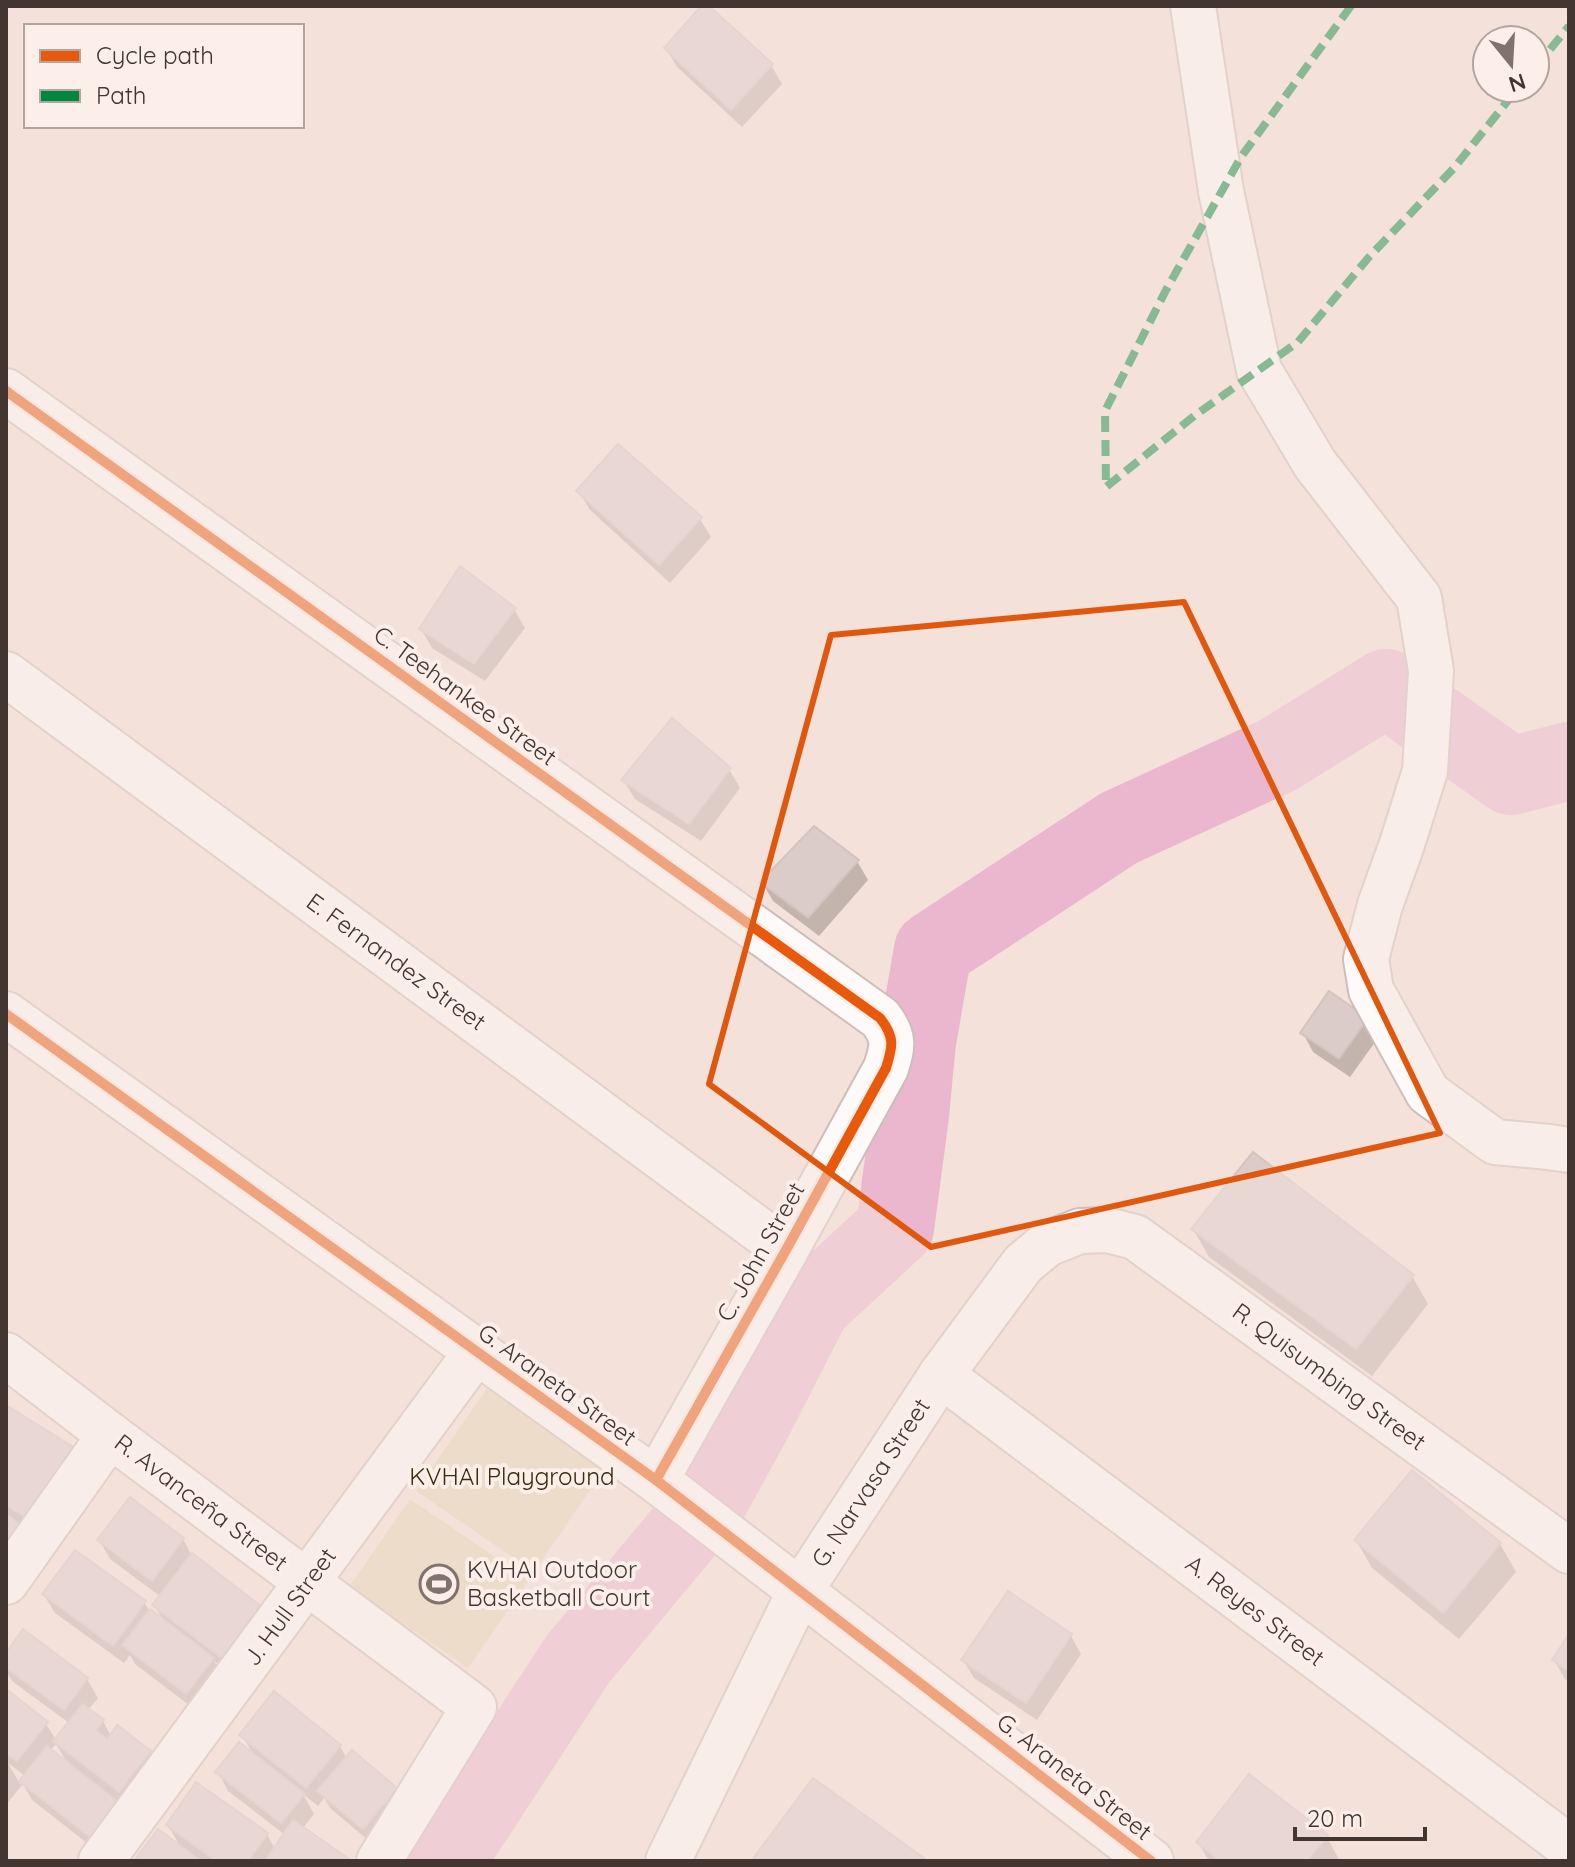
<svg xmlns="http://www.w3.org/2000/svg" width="1575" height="1867" font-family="Quicksand,sans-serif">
	<rect width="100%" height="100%" fill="#f4e1da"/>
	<!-- green -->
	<g fill="#e7d6b6">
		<polygon points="491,1382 609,1463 534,1572 416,1491"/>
		<polygon points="410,1499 529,1580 468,1668 349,1587"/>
	</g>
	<!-- shadow -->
	<g fill="#0003" fill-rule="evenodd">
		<polygon points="704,6 771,65 782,84 742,127 677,67 666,48"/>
		<polygon points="579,492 700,519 711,537 670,583 590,510"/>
		<polygon points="514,609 525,628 485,681 432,648 421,629"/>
		<polygon points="729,769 740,788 701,841 635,799 624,781"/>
		<polygon points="857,861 868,880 819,936 773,901 762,882"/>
		<polygon points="1367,1019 1378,1038 1350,1077 1313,1052 1303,1033"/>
		<polygon points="1193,1229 1412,1276 1428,1304 1372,1376 1209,1257"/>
		<polygon points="6,1408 74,1449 6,1580"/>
		<polygon points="183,1539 192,1556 234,1676 214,1661 224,1678 198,1712 135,1664 130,1655 124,1663 55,1613 44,1595 144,1602 150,1612 164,1621 154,1605 161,1597 110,1559 99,1540"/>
		<polygon points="1356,1540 1500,1544 1516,1572 1459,1639 1372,1568"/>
		<polygon points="1071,1636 1081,1654 1037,1720 974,1678 963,1660"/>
		<polygon points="1569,1637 1569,1681 1565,1679 1554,1660"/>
		<path d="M6,1656L87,1679L98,1698L88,1710L103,1721L111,1736L149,1753L160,1771L130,1809L116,1799L132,1826L106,1858L32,1800L23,1784L6,1805V1691L46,1724L56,1740L69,1723L12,1681L6,1671ZM56,1744L69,1766L50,1751ZM8,1763L25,1776L20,1784Z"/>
		<polygon points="242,1735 340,1746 347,1759 396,1789 407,1808 375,1846 331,1809 324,1798 318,1806 303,1794 314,1814 302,1829 348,1861 137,1861 182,1850 168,1825 267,1834 275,1849 285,1835 228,1791 218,1772 254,1756"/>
		<polygon points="813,1780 925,1861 755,1861"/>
		<polygon points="1326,1836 1340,1861 1209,1861 1198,1842"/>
	</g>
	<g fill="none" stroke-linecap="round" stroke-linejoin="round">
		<!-- river -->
		<g stroke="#eab7cf" stroke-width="78">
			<polyline points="707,1504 750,1426 812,1305 895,1228 910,1115 917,1042 933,950 1119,828 1278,755 1386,688 1511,776 1569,761"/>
			<polyline points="446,1861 578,1659 687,1528"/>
		</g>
	</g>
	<!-- building -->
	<g fill="#dbcbc9" stroke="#d3c3c1" stroke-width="2">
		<polygon points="701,6 709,6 773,64 731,110 664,48"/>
		<polygon points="618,444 702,517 659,565 576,491"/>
		<polygon points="460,566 516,608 474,664 419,629"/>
		<polygon points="672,718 731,768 689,824 621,780"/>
		<polygon points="814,826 859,860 808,918 760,882"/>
		<polygon points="1329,991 1368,1018 1339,1059 1300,1033"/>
		<polygon points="1253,1152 1414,1275 1356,1349 1191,1229"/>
		<polygon points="6,1405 75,1448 30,1520 6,1505"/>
		<polygon points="1412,1470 1501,1543 1443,1613 1354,1540"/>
		<polygon points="130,1497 184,1538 152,1581 97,1540"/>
		<polygon points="6,1514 25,1528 6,1554"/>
		<polygon points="75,1550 146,1601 113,1646 42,1594"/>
		<polygon points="192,1553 262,1607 223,1659 152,1605"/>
		<polygon points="1008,1591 1072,1634 1026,1703 961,1660"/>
		<polygon points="150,1609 214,1658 186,1694 122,1645"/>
		<polygon points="23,1629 88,1678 64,1710 6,1668 6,1653"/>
		<polygon points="1569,1634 1569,1671 1552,1660"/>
		<polygon points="6,1689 48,1722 17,1761 6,1753"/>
		<polygon points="274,1691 341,1745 306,1788 239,1735"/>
		<polygon points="83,1704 104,1720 96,1730 107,1739 117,1725 151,1751 119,1792 53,1741"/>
		<polygon points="239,1742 305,1794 281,1823 215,1772"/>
		<polygon points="47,1746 123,1806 95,1841 19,1781"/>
		<polygon points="352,1750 397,1788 363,1829 317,1791"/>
		<polygon points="1249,1774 1328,1835 1307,1861 1220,1861 1196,1842"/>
		<polygon points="813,1778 928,1861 752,1860"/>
		<polygon points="196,1782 268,1833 248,1861 216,1861 166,1825"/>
		<polygon points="293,1820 352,1861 265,1861"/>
		<polygon points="158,1829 201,1861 134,1861"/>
	</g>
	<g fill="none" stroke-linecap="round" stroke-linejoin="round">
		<!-- minor casing -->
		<g stroke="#ccbeb8" stroke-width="48">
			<g id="minor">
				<polyline points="1193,6 1221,191 1259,370 1315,464 1419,598 1431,671 1425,771 1402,844 1380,905 1366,959 1371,990 1428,1093 1495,1142 1549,1147 1569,1150"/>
				<path d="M6,391L880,1018C895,1037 893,1046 886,1068L786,1250L656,1480"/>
				<polyline points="6,674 786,1250"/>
				<polyline points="6,1014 656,1480 1151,1861"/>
				<polyline points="6,1355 110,1435 474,1707 379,1861"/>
				<polyline points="941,1375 1569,1847"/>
				<polyline points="6,1582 110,1435"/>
				<polyline points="101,1861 477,1351"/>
				<polyline points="668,1861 800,1591 941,1375 1023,1264 1047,1244 1080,1231 1107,1230 1135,1237 1569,1551"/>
			</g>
		</g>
		<!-- minor -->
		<use href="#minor" stroke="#fdfaf9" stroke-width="44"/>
		<!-- quiet -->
		<g stroke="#00873e" stroke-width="8" stroke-dasharray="16 8" stroke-linecap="butt">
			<polyline points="1351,6 1241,157 1166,290 1105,411 1106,487 1194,416 1298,342 1369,257 1454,168 1518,88"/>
			<polyline points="1535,68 1569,26"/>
		</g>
		<!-- cycleway casing -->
		<g stroke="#fceee9" stroke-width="15">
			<g id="cycleway">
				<path d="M6,391L880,1018C895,1037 893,1046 886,1068L786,1250L656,1480"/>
				<polyline points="6,1014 656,1480 1151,1861"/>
			</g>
		</g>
		<!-- cycleway -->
		<use href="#cycleway" stroke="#e8590c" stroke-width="10"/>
	</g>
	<!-- marked area -->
	<path d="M0 0H1575V1867H0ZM1184,602L1440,1133L931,1247L709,1084L831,635Z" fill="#f4e1da" fill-opacity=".55" fill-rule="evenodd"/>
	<path fill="none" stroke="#e0570e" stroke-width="6" stroke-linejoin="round" d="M1184,602L1440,1133L931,1247L709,1084L831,635Z"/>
	<!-- icons -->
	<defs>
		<g id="stadium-ring" transform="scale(2)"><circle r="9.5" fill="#fceee9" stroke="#81726c" stroke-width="1.5"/><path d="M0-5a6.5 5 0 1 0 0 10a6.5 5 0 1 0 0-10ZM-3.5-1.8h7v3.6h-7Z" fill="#81726c"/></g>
	</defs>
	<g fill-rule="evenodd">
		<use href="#stadium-ring" x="439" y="1584"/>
	</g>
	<g text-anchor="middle" stroke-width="8" stroke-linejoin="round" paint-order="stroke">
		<!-- street labels -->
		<g font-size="24" fill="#433631" stroke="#fceee9">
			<text transform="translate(465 696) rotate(36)" y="8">C. Teehankee Street</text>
			<text transform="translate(396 962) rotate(36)" y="8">E. Fernandez Street</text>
			<text transform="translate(761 1252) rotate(-61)" y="8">C. John Street</text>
			<text transform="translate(1329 1377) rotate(36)" y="8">R. Quisumbing Street</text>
			<text transform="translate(557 1385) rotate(36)" y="8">G. Araneta Street</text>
			<text transform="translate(871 1483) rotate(-57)" y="8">G. Narvasa Street</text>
			<text transform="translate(201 1503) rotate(37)" y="8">R. Avanceña Street</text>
			<text transform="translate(290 1607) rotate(-54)" y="8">J. Hull Street</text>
			<text transform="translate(1255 1611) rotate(37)" y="8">A. Reyes Street</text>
			<text transform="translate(1074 1777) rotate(38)" y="8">G. Araneta Street</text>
		</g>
		<!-- park labels -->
		<g font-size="24" fill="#372e10" stroke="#fceee9">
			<text x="512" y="1485">KVHAI Playground</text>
		</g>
		<!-- poi labels -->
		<g font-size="24" fill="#433631" stroke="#fceee9" text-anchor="start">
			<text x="467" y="1578">KVHAI Outdoor<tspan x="467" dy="28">Basketball Court</tspan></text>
		</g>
	</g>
	<!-- border -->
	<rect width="1575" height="1867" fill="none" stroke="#433631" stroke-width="16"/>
	<!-- legend -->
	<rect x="24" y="24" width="280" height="104" fill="#fceee9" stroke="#b2a49f" stroke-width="2"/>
	<rect x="40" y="50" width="40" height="12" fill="#e8590c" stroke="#b2a49f" stroke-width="2"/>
	<text x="96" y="64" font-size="24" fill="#433631">Cycle path</text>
	<rect x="40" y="90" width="40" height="12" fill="#00873e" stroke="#b2a49f" stroke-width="2"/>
	<text x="96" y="104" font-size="24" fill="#433631">Path</text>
	<!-- north arrow -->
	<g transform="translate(1511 64) rotate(162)"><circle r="38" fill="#fceee9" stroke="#b2a49f" stroke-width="2"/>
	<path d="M0-6L14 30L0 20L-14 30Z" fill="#81726c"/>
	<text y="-12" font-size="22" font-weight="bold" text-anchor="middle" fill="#433631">N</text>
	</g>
	<!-- scale -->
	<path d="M1295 1827v12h130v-12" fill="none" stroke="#433631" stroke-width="4"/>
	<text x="1307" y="1827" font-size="24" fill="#433631" stroke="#fceee9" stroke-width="6" paint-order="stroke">20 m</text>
</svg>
